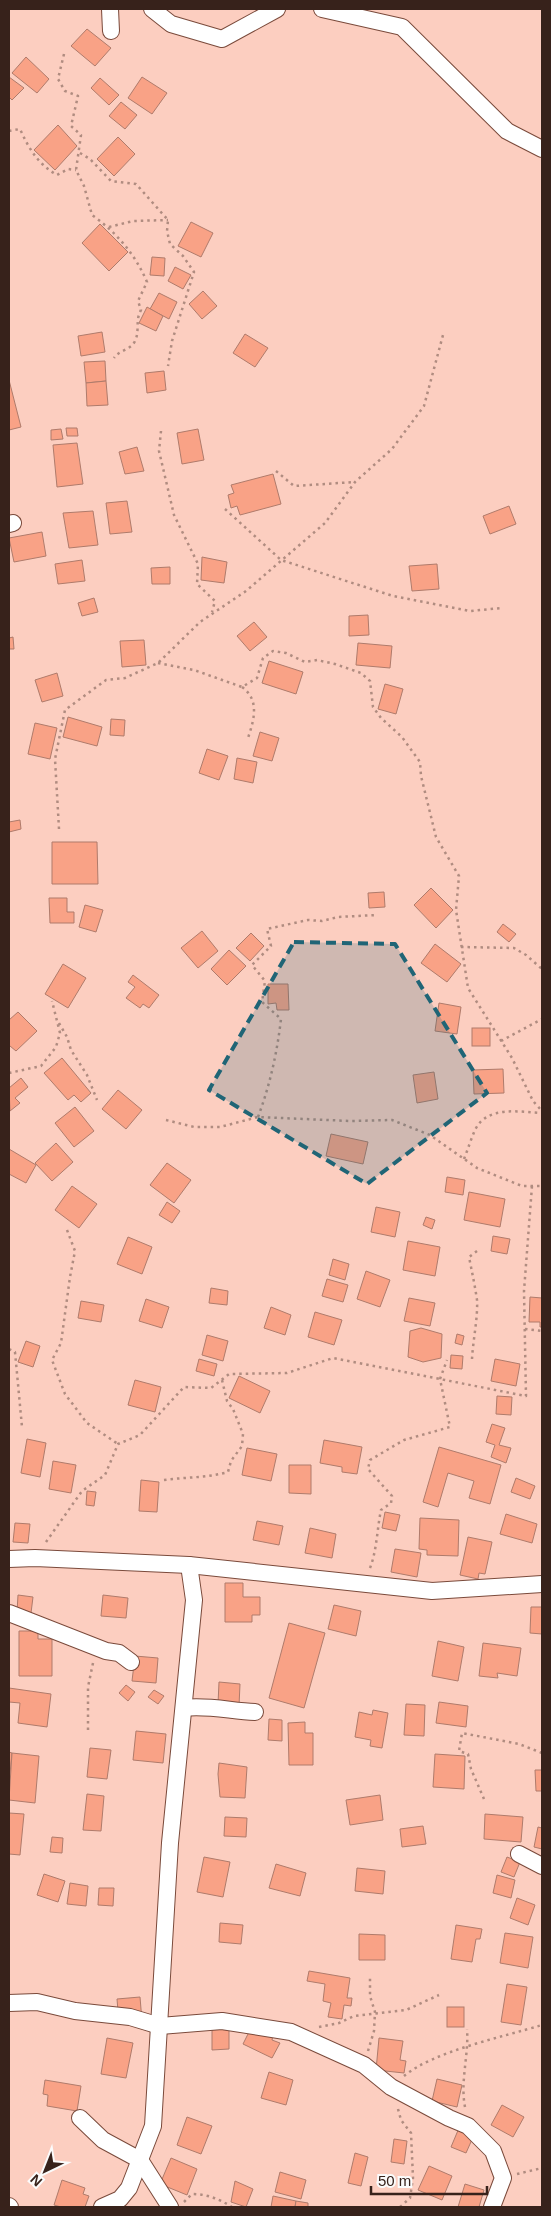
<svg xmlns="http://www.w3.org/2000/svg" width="551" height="2216" font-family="Arial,sans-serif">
	<rect width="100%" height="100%" fill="#fccec0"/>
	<!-- building -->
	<g fill="#f9a286" stroke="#af7b6b">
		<polygon points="87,29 111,48 95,66 71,46"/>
		<polygon points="26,57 49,79 37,93 12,73"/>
		<polygon points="9,77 24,88 12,100 9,97"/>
		<polygon points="142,77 167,93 152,114 128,98"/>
		<polygon points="100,78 119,95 109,105 91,88"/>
		<polygon points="121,102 137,115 125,129 109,116"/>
		<polygon points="58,125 77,146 55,170 34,150"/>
		<polygon points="118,137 135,154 114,176 97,159"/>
		<polygon points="191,222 213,233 201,257 178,246"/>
		<polygon points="100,224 128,252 109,271 82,243"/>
		<polygon points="152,257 165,258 164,276 150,275"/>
		<polygon points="175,267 191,275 183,289 168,281"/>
		<polygon points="203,291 217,306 202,319 189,304"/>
		<polygon points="159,293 177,302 169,319 150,309"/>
		<polygon points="147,307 163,316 156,331 139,323"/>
		<polygon points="102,332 105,352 81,356 78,336"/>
		<polygon points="245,334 268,348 255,367 233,353"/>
		<polygon points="105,361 106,381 86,383 84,362"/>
		<polygon points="164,371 166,390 147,393 145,373"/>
		<polygon points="9,380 21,427 9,430"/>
		<polygon points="106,381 108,405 87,406 86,383"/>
		<polygon points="66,428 77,428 78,436 67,436"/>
		<polygon points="61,429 63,439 51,440 51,430"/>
		<polygon points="198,429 204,460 182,464 177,433"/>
		<polygon points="77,443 83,484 57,487 53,445"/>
		<polygon points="137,447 144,471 125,474 119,452"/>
		<polygon points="273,474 281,504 240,515 237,506 231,508 228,495 234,493 231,485"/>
		<polygon points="127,501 132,532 110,534 106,503"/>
		<polygon points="509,506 516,524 490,534 483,516"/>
		<polygon points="93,511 98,545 69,548 63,513"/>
		<polygon points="42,532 46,556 14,562 9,538"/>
		<polygon points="202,557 227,562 224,583 201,580"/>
		<polygon points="82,560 85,581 58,584 55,564"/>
		<polygon points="437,564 439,589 412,591 409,566"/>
		<polygon points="170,567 170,584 152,584 151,568"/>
		<polygon points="94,598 98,612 82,616 78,603"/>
		<polygon points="368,615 369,635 349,636 349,616"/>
		<polygon points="254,622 267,637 250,651 237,636"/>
		<polygon points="13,637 14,649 9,649 9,638"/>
		<polygon points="144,640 146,665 122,667 120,641"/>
		<polygon points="358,643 392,646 390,668 356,665"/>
		<polygon points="269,661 303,672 296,694 262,683"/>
		<polygon points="57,673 63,696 42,702 35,680"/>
		<polygon points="385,684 403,689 396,714 378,709"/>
		<polygon points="68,717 102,727 97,746 63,737"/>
		<polygon points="111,719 125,720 124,736 110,735"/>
		<polygon points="35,723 57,728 50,759 28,754"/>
		<polygon points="260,732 279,738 272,761 253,756"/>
		<polygon points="207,749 228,756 219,780 199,773"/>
		<polygon points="237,758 257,762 253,783 234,779"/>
		<polygon points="20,820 21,829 9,832 9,822"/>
		<polygon points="52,842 97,842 98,884 52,884"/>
		<polygon points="431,888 453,910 436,928 414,905"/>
		<polygon points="384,892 385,907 369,908 368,893"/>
		<polygon points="49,898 67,898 67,912 74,912 74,923 50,923"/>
		<polygon points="85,905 103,910 96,932 79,927"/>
		<polygon points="503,924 516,934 509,942 497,932"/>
		<polygon points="202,931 218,951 198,968 181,948"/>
		<polygon points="251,933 264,946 250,961 236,948"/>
		<polygon points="435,944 461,964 447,982 421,963"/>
		<polygon points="229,950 246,966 227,985 211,969"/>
		<polygon points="63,964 86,978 68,1008 45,994"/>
		<polygon points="133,975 159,995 149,1008 143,1004 140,1008 126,998 135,987 128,982"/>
		<polygon points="268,984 288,984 289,1010 277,1010 276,1003 268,1004"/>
		<polygon points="439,1003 461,1007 457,1034 435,1031"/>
		<polygon points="18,1012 37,1031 16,1051 10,1046 9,1047 9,1020"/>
		<rect x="472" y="1028" width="18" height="18"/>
		<polygon points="62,1058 91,1093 81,1102 74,1095 68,1100 44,1073"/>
		<polygon points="503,1069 504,1093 474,1094 473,1070"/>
		<polygon points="434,1072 438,1099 417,1103 413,1075"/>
		<polygon points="21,1078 28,1087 15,1098 20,1103 10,1111 9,1088"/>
		<polygon points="118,1090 142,1110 126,1129 102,1109"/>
		<polygon points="75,1107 94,1131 74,1147 55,1123"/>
		<polygon points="331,1134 368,1142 363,1164 326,1156"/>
		<polygon points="56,1143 73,1162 52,1181 35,1163"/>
		<polygon points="9,1149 36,1165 26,1183 9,1174"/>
		<polygon points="167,1163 191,1180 174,1203 150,1185"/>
		<polygon points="447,1177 465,1180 463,1195 445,1192"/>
		<polygon points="72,1186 97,1204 79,1228 55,1210"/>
		<polygon points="469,1192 505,1199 500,1227 464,1220"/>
		<polygon points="167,1202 180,1211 172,1223 159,1215"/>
		<polygon points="376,1207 400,1212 395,1237 371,1232"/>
		<polygon points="426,1217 435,1220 432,1229 423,1225"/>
		<polygon points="493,1236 510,1239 507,1254 491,1251"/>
		<polygon points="128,1237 152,1247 142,1274 117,1264"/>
		<polygon points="408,1241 440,1247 435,1276 403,1270"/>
		<polygon points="333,1259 349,1264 345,1280 329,1275"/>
		<polygon points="366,1271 390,1280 380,1307 357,1299"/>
		<polygon points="327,1279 348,1285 343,1302 322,1296"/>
		<polygon points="211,1288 228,1291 227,1305 209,1303"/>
		<polygon points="530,1297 542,1298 542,1327 540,1327 540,1322 529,1322"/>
		<polygon points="409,1298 435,1303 430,1326 404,1321"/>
		<polygon points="146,1299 169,1307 162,1328 139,1321"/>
		<polygon points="81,1301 104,1305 101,1322 78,1318"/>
		<polygon points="271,1307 291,1315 285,1335 264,1328"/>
		<polygon points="315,1312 342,1320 334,1345 308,1337"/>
		<polygon points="421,1328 442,1334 441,1358 423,1362 408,1357 410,1331"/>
		<polygon points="457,1334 464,1336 462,1345 455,1343"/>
		<polygon points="207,1335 228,1341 223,1361 202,1355"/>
		<polygon points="26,1341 40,1346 33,1367 18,1362"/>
		<polygon points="451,1355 463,1356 462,1369 450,1368"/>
		<polygon points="199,1359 217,1364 214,1376 196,1371"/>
		<polygon points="495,1359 520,1364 516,1386 491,1381"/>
		<polygon points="239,1376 270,1391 260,1413 229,1398"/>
		<polygon points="135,1380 161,1387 155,1412 128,1405"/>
		<polygon points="497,1396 512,1397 511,1415 496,1414"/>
		<polygon points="492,1424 505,1428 499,1445 511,1448 506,1463 491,1457 495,1445 486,1442"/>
		<polygon points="27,1439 46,1443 40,1477 21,1473"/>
		<polygon points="324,1440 362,1447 357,1474 342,1472 342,1467 320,1463"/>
		<polygon points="439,1447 501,1465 490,1504 469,1498 474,1481 448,1473 438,1507 423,1502"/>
		<polygon points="247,1448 277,1454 271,1481 242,1475"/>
		<polygon points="53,1461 76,1465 71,1493 49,1489"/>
		<polygon points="289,1465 311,1465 311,1494 289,1493"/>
		<polygon points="516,1478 535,1486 530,1499 511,1492"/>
		<polygon points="141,1480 159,1482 157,1512 139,1511"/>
		<polygon points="87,1491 96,1492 94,1506 86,1505"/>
		<polygon points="385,1512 400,1515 396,1531 382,1528"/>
		<polygon points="506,1514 537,1524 532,1543 500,1534"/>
		<polygon points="420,1518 459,1520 458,1556 427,1555 427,1550 419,1549"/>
		<polygon points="257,1521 283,1526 279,1545 253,1540"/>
		<polygon points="15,1523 30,1524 28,1543 13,1542"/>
		<polygon points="310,1528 336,1534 332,1558 305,1553"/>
		<polygon points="468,1537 492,1542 485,1574 479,1573 478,1579 460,1575"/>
		<polygon points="395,1549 421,1553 417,1577 391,1572"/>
		<polygon points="225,1583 243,1583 243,1597 260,1597 260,1615 252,1615 252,1622 225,1622"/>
		<polygon points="18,1595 33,1597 31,1613 17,1612"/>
		<polygon points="103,1595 128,1598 126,1618 101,1616"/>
		<polygon points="334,1605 361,1611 356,1636 328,1629"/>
		<polygon points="531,1607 542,1607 542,1634 530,1633"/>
		<polygon points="289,1623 325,1633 304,1708 269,1698"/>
		<polygon points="19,1631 38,1631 38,1639 52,1639 52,1676 19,1676"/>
		<polygon points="438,1641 464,1647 458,1681 432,1676"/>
		<polygon points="483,1643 521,1648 517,1676 497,1673 498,1678 479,1676"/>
		<polygon points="135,1656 158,1658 156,1683 132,1681"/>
		<polygon points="219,1682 240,1684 239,1706 218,1704"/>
		<polygon points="126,1685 135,1692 128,1701 119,1693"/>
		<polygon points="9,1688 51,1694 47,1727 18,1723 20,1703 9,1702"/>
		<polygon points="154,1690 164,1696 158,1704 148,1697"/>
		<polygon points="439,1702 468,1706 466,1727 436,1723"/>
		<polygon points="406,1704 425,1705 424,1736 404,1735"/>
		<polygon points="373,1710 388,1713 382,1748 370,1746 371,1740 355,1737 359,1712 372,1715"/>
		<polygon points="269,1719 282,1720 282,1741 268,1740"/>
		<polygon points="305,1722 305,1733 313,1733 313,1765 289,1765 288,1723"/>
		<polygon points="136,1731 166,1734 163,1763 133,1760"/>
		<polygon points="90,1748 111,1750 107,1779 87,1777"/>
		<polygon points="9,1752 12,1753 9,1784"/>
		<polygon points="12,1753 39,1756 35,1803 9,1800"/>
		<polygon points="435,1754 465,1756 464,1789 433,1787"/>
		<polygon points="219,1763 247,1767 245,1798 220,1797 218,1774"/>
		<polygon points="535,1770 542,1770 542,1791 536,1791"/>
		<polygon points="87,1794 104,1796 101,1831 83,1830"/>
		<polygon points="380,1795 383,1820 350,1825 346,1800"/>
		<polygon points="9,1813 24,1814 20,1855 9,1854"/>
		<polygon points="485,1814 523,1817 521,1842 484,1839"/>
		<polygon points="225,1817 247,1818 246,1837 224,1836"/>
		<polygon points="423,1826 426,1844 402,1847 400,1829"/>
		<polygon points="538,1827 542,1828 542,1849 534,1847"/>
		<polygon points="52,1837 63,1838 62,1853 50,1852"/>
		<polygon points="204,1857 230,1862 223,1897 197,1892"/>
		<polygon points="507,1857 520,1862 514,1877 501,1872"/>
		<polygon points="276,1864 306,1873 300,1896 269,1888"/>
		<polygon points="357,1868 385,1871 383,1894 355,1891"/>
		<polygon points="44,1874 65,1881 58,1902 37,1895"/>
		<polygon points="497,1875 515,1880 511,1898 493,1893"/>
		<polygon points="70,1883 88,1886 86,1906 67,1904"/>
		<polygon points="99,1888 114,1888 113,1906 98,1905"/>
		<polygon points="517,1898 535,1905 528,1925 510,1918"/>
		<polygon points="220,1923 243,1925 241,1944 219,1942"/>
		<polygon points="456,1925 482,1929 480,1939 476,1939 472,1962 451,1959"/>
		<polygon points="505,1933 533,1937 528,1968 500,1963"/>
		<polygon points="359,1934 385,1935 385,1960 359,1960"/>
		<polygon points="309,1971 350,1978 347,1998 352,1998 351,2006 344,2005 342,2019 328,2017 331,2003 323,2001 325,1984 307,1981"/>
		<polygon points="507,1984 527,1987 521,2025 501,2022"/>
		<polygon points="140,1997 142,2021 119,2023 117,1999"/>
		<rect x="447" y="2007" width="17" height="20"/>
		<polygon points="212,2026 229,2026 229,2049 212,2050"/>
		<polygon points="250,2030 273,2035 272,2040 280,2043 272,2058 243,2044"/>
		<polygon points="107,2038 133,2043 126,2078 101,2074"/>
		<polygon points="379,2038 403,2041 400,2060 406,2061 404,2073 376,2070"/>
		<polygon points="269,2072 293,2080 286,2105 261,2098"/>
		<polygon points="437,2079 462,2085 457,2107 432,2101"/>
		<polygon points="45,2080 81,2086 77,2111 47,2106 48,2095 43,2094"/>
		<polygon points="502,2105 524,2117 513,2137 491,2125"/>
		<polygon points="187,2117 212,2126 201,2154 177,2145"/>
		<polygon points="459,2128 474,2135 466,2153 451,2147"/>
		<polygon points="394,2139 407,2141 404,2164 391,2162"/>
		<polygon points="355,2153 368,2157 361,2186 348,2183"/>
		<polygon points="171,2158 197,2169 187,2195 160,2184"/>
		<polygon points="429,2166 452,2176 442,2200 418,2190"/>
		<polygon points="280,2172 306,2180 301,2199 275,2192"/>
		<polygon points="62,2180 85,2188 83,2194 89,2196 85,2207 61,2207 54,2205"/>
		<polygon points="235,2181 253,2189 246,2207 231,2202"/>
		<polygon points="465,2184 484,2190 479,2207 458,2207"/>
		<polygon points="273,2196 296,2201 295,2207 271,2207"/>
		<polygon points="296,2201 308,2203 308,2207 295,2207"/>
	</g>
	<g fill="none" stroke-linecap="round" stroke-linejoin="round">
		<!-- street casing -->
		<g stroke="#7a4a3b" stroke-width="18">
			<g id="street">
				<polyline points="110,9 111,31"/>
				<polyline points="152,9 171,24 222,39 277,9"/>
				<polyline points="322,9 402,27 507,131 542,149"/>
				<polyline points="9,524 13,523"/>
				<polyline points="9,1559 35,1558 189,1565 432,1591 542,1584"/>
				<polyline points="9,1613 106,1651 119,1653 131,1662"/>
				<path d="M184,1708C207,1705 231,1711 255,1712"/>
				<polyline points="519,1854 542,1866"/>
				<polyline points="9,2003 37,2002 75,2011 130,2017 160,2026 222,2021 291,2032 364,2065 391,2087 449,2118 468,2126 493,2151 503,2178 492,2207"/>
				<polyline points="80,2118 103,2140 140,2160 170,2207"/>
				<polyline points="9,2206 10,2207"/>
				<polyline points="102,2207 120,2199 129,2188 153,2126 170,1843 194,1600 189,1565"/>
			</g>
		</g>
		<!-- path -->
		<g stroke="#b08c80" stroke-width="2.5" stroke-dasharray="2.5 4" stroke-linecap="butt">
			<path d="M64,54L58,79L65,91L78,96L71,126L81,135L76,170L84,186L92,215C117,233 135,254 147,282L138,301L141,310C135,320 140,331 135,341C131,350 119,350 114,358"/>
			<path d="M9,131L20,129C29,149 38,164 57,175L68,169L76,170"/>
			<polyline points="80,153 90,159 111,181 136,184 168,220 167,231 170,244 183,256 194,272 172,341 168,366"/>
			<polyline points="109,227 133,221 168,220"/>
			<polyline points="161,431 159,451 174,515 198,564 197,584 215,601 212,612"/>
			<polyline points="276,471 294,486 355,482"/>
			<polyline points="225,509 281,560 393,596 470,611 501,608"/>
			<polyline points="158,663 194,670 242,687 257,678 263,658 273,651 286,653 305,662 317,660 335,664 361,673 370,681 373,707 381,718 402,737 420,762 421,776 436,837 459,876 456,910 468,988 512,1058 533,1101 542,1111"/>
			<path d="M242,687C260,700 254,720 248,738"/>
			<polyline points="59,829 55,759 65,710 106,680 125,678 158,663 200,622 246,591 325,523 355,482 392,449 424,406 443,335"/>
			<polyline points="461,947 514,948 526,955 542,969"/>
			<polyline points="59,1023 67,1037 71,1050 87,1075 97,1100"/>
			<polyline points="501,1041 542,1019"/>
			<polyline points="9,1073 41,1066 56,1047 60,1033 52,1001"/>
			<path d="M258,1117C270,1085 277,1053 281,1019L262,1002L265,981L252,965L271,946L267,929L308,920L322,921L338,917L377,915"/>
			<polyline points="166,1120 194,1127 220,1127 258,1117 350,1121 392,1120 430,1135 477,1168 522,1186 542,1186"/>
			<path d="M464,1159C468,1149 471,1139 475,1130C487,1105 520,1112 542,1113"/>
			<polyline points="67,1230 75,1251 70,1277 61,1343 52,1360 65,1394 87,1423 118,1444"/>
			<polyline points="525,1329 542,1331"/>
			<polyline points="9,1349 15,1352 22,1427"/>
			<path d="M472,1359C473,1340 478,1318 477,1300C475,1286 472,1272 469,1257L477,1251"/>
			<path d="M164,1480C186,1477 207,1478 228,1472L231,1461L242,1446L243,1434L233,1409L227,1401L222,1380"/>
			<polyline points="46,1542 82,1491 105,1475 118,1444 140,1435 184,1387 211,1388 229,1374 287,1373 333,1358 526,1396 524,1291 532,1186"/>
			<path d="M370,1568C377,1550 377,1529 381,1510L391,1503L392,1496L368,1469L370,1460L404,1440L450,1427L440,1379L447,1360"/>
			<polyline points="88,1730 88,1687 93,1663"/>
			<polyline points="484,1799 471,1769 468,1754 459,1751 462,1733 519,1744 542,1753"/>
			<polyline points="319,2027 339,2023 354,2016 406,2010 439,1995"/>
			<polyline points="368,2051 374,2031 375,2012 370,1996 370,1977"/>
			<path d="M404,2076C434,2051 503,2037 542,2025"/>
			<path d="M465,2107C460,2081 469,2055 467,2029"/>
			<polyline points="398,2109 401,2120 411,2133 413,2178 410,2198 400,2207"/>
			<polyline points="517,2174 542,2168"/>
			<path d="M184,2202L192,2194C207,2194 219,2199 232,2207"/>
		</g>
		<!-- street -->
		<use href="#street" stroke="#fff" stroke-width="16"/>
	</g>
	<!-- marked area -->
	<path fill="#206576" fill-opacity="0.2" stroke="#206576" stroke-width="4" stroke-dasharray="10 6" stroke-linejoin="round" d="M294,942L395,944L487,1093L367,1184L209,1090Z"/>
	<!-- border -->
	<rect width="551" height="2216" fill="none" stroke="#37221b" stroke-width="20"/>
	<!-- north arrow -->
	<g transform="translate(45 2171) rotate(223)" stroke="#fbfbfb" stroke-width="4" paint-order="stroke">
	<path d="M0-4L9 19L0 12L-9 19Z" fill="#37221b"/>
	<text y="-8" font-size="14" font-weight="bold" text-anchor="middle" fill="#37221b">N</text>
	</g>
	<!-- scale -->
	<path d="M371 2186v8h116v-8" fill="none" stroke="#37221b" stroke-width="2.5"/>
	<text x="378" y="2186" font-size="15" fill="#37221b" stroke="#fbfbfb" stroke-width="4" paint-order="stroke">50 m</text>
</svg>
